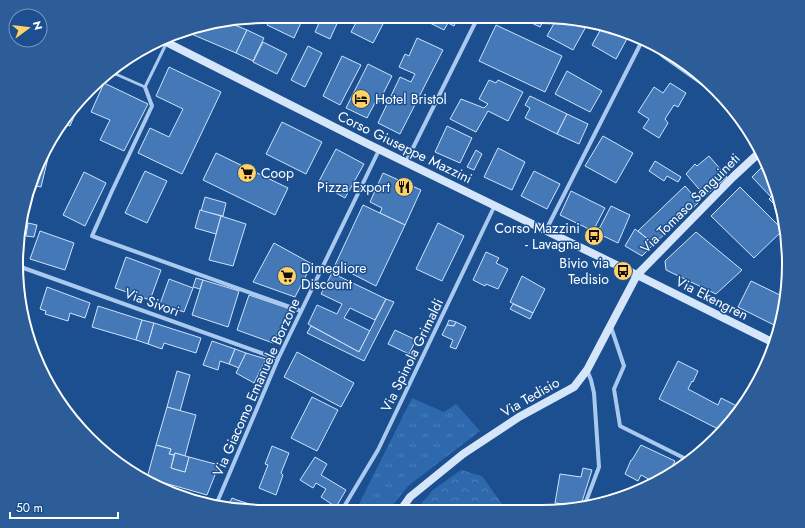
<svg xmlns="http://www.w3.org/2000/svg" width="805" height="528" font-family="Jost,sans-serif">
	<defs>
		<pattern id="grass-tufts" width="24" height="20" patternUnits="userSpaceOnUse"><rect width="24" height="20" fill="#2e69ad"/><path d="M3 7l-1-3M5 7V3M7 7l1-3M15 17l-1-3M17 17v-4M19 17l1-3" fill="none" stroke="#4d80b9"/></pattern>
		<pattern id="forest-crowns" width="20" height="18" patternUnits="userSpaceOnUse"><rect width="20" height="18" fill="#2e69ad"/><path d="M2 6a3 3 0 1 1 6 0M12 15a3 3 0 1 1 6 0" fill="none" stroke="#4d80b9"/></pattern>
	</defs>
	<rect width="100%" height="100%" fill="#1b4f8f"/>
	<!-- grass -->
	<polygon fill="url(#grass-tufts)" points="412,398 444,412 456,404 480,431 408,486 388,511 356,510"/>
	<!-- forest -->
	<polygon fill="url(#forest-crowns)" points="461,470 482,476 507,511 415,511 433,490"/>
	<!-- building -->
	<g fill="#4478b7" stroke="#cfe3fa">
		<polygon points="271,16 304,16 294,38 267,25"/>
		<polygon points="322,16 340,17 330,39 315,32"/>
		<polygon points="359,17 370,17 383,24 373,43 351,32"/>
		<polygon points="428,17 458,17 454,26 448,23 444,30 426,21"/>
		<polygon points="521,18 545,18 540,27"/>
		<polygon points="557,18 574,18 588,23 573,50 547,36"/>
		<polygon points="227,22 247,30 236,53 189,33 191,28"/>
		<polygon points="496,25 562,56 545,92 479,61"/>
		<polygon points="602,27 629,35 616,59 592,45"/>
		<polygon points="247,30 264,38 253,61 236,53"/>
		<polygon points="417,38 443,50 400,134 378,123 400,77 411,82 415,74 399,67 405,54 409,56"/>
		<polygon points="263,42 287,54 277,74 253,62"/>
		<polygon points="308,46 322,53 305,87 291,80"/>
		<polygon points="342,56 361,65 340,105 323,96"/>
		<polygon points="368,64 392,76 379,102 376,101 367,118 346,108"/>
		<polygon points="169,67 221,92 182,174 138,153 150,128 169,137 183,109 156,96"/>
		<polygon points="567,71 602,91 590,112 555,94"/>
		<polygon points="489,80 496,83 498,80 523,92 508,121 488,111 476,132 450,119 461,99 484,108 488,104 479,99"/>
		<polygon points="104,83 148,104 124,151 100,140 110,120 91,112"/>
		<polygon points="670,83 686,93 678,107 674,105 665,119 668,123 659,138 643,128 649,119 638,112 654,87 663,93"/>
		<polygon points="530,96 567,114 557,134 525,118 530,108 525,105"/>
		<polygon points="81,100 70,126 62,123 67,113"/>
		<polygon points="567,114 588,124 579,144 557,134"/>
		<polygon points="282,122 322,142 306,174 266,154"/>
		<polygon points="447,126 472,138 460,163 435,152"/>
		<polygon points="603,136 633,153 616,183 585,166"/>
		<polygon points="498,148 525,162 512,190 484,177"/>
		<polygon points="336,149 364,164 345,198 318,183"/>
		<polygon points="476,150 482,154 474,170 467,167"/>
		<polygon points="44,153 49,154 41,187 31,185 35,169"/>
		<polygon points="216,153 288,188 275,215 203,180"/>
		<polygon points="709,156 727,177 705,196 686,174 695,164 697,166"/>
		<polygon points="655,161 681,177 678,182 667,176 664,181 649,171"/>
		<polygon points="766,163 774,194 771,197 752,177"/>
		<polygon points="145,171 167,181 147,223 125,213"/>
		<polygon points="534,171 560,184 547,209 521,196"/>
		<polygon points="84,172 106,183 85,226 63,215"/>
		<polygon points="383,173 421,190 405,225 380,213 382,208 370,202"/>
		<polygon points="31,185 35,186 27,218 24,217"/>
		<polygon points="685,186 699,202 654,244 638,231"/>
		<polygon points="740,187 783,230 754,258 711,216"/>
		<polygon points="571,191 605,208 593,231 560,215"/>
		<polygon points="774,194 778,208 769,199"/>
		<polygon points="205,197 226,203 223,216 201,211"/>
		<polygon points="363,205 405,225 376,286 335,265"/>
		<polygon points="611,206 630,215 618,243 597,233"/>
		<polygon points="200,210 221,216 216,234 195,228"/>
		<polygon points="221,216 246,224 233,266 209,260"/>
		<polygon points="28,223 37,225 34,237 26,236"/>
		<polygon points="438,223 464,236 442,281 416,269"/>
		<polygon points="635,229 654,244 642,256 625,246"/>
		<polygon points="40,231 74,243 65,270 30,259"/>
		<polygon points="696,232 742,270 716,294 666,270 665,261"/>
		<polygon points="274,243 312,264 295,297 253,282"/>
		<polygon points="486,252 499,258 496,263 508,269 498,289 486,284 485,286 473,280"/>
		<polygon points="126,257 161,270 150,300 115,288"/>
		<polygon points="332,273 386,299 375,320 350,308 344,318 370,331 359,352 308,324 317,305 337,314 342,304 321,294"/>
		<polygon points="522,276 545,289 533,313 510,302"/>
		<polygon points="196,278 203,280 200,289 193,287"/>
		<polygon points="169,279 193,288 184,312 160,304"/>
		<polygon points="203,280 239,291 228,327 192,315"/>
		<polygon points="751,281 782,296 778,327 738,307"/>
		<polygon points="47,287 90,303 85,318 70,313 68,321 45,314 46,311 40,309"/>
		<polygon points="249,295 290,309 273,343 237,330"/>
		<polygon points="386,299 394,302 364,361 307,333 311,326 359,352"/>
		<polygon points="513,304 533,313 530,319 510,309"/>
		<polygon points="98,306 142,320 136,340 92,327"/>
		<polygon points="142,320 154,323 148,344 136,340"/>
		<polygon points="449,320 456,322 454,326 447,325"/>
		<polygon points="456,322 466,327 456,349 450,347 453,340 442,335 447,325 454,326"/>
		<polygon points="154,323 201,338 196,353 164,343 162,349 148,344"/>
		<polygon points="395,330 416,340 409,354 388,344"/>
		<polygon points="212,341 235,349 229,364 220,361 218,370 203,365"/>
		<polygon points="235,349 246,353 239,368 229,364"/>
		<polygon points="297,352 354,383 341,407 284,377"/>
		<polygon points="246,353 266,359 254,383 236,373"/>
		<polygon points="678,361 698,371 693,382 692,381 688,389 718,405 721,398 739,407 727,428 722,431 659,399"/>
		<polygon points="177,371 190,375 180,411 167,407"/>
		<polygon points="312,397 338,410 317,451 291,438"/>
		<polygon points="167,407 196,415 185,456 175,453 174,455 169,454 171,449 156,445"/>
		<polygon points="156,445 171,449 169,454 174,455 171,468 185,472 189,457 219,465 207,495 147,478"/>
		<polygon points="641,445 675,461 671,469 668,469 665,476 656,483 641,475 638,481 625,474 631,460 632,460"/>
		<polygon points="272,446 289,453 281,473 283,475 276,495 259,488 268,465 265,464"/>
		<polygon points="175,453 189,457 185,472 171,468"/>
		<polygon points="315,457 327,464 321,475 346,490 336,507 321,497 326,489 316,483 313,488 300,480"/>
		<polygon points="583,468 592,470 581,505 569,508 570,505 555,503 560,474 581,477"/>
		<polygon points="232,498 237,500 265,509 231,510 227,508"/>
	</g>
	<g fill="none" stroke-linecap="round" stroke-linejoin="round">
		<!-- lane -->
		<polyline stroke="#a9c9ee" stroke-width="3" points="111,72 145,87 170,36"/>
		<!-- street -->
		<g stroke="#a9c9ee" stroke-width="4">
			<polyline points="647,40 662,55 713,91 720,97"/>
			<polyline points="145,87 152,106 112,191 92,236 301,311"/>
			<polyline points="406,162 478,17"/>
			<polyline points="546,230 643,39"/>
			<polyline points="18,266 278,359"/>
			<polyline points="611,327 624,366 614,389 620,426 686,459"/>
			<polyline points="585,504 599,467 594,393 591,380 587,370"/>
			<polyline points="216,505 278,359 379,150"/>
			<polyline points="342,510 378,450 495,205"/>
		</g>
		<!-- secondary -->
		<g stroke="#d6e6fa" stroke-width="8">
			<polyline points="162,40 366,143 637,275 776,344"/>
			<polyline points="400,511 410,497 463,454 519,417 574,387 587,370 637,275 733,177 761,151"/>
		</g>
	</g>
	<!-- icons -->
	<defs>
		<g id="hotel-disc" transform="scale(1)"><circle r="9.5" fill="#ffd166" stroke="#1b4f8f"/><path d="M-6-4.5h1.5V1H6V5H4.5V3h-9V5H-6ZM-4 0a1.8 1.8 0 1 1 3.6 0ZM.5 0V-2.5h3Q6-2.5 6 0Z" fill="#111"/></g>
		<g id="supermarket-disc" transform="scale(1)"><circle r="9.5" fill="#ffd166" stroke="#1b4f8f"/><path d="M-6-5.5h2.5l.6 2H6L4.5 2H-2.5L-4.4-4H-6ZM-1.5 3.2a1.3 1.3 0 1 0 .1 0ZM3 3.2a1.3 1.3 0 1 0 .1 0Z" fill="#111"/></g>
		<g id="restaurant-disc" transform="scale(1)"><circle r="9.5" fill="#ffd166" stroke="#1b4f8f"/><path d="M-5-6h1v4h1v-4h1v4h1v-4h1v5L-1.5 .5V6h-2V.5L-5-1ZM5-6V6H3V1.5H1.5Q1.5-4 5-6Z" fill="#111"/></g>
		<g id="bus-disc" transform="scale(1)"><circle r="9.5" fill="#ffd166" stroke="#1b4f8f"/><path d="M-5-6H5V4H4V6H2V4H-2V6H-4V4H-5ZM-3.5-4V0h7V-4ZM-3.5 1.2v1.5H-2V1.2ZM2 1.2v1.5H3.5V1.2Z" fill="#111"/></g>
	</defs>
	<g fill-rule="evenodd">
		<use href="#hotel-disc" x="361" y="99"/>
		<use href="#supermarket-disc" x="247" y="173"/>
		<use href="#restaurant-disc" x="404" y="187"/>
		<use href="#bus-disc" x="594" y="236"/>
		<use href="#bus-disc" x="623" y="271"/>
		<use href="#supermarket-disc" x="287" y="276"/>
	</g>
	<g text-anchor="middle" stroke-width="3" stroke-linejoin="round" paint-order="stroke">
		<!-- poi labels -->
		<g font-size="14" fill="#fff" stroke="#1b4f8f" text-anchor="start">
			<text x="375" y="104">Hotel Bristol</text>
			<text x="261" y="178">Coop</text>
			<text x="390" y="192" text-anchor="end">Pizza Export</text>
			<text x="580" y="233" text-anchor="end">Corso Mazzini<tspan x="580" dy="16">- Lavagna</tspan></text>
			<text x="609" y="268" text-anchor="end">Bivio via<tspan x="609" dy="16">Tedisio</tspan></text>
			<text x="301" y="273">Dimegliore<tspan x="301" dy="16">Discount</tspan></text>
		</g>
		<!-- street labels -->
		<g font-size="14" fill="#fff" stroke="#1b4f8f">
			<text transform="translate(405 147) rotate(26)" y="5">Corso Giuseppe Mazzini</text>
			<text transform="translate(690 203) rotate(-45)" y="5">Via Tomaso Sanguineti</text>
			<text transform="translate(712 298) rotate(27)" y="5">Via Ekengren</text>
			<text transform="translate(152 302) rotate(20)" y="5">Via Sivori</text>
			<text transform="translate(412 355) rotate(-64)" y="5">Via Spinola Grimaldi</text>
			<text transform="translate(256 387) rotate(-66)" y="5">Via Giacomo Emanuele Borzone</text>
			<text transform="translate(530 397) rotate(-30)" y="5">Via Tedisio</text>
		</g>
	</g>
	<!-- crop -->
	<path d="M0 0H805V528H0ZM264 23H541A241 241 0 0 1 782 264V264A241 241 0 0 1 541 505H264A241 241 0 0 1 23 264V264A241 241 0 0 1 264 23Z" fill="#2d5d98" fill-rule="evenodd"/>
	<path fill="none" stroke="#fff" stroke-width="2" d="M264 23H541A241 241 0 0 1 782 264V264A241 241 0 0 1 541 505H264A241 241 0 0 1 23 264V264A241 241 0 0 1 264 23Z"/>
	<!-- north arrow -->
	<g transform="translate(28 28) rotate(75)"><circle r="19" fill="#1b4f8f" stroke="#7695bc"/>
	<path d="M0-3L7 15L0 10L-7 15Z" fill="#ffd166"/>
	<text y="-6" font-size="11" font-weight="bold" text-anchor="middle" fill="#ffffff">N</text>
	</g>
	<!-- scale -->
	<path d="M10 512v6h108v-6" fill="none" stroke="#ffffff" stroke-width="2"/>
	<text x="16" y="512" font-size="12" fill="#ffffff" stroke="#1b4f8f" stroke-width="3" paint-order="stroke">50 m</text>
</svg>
